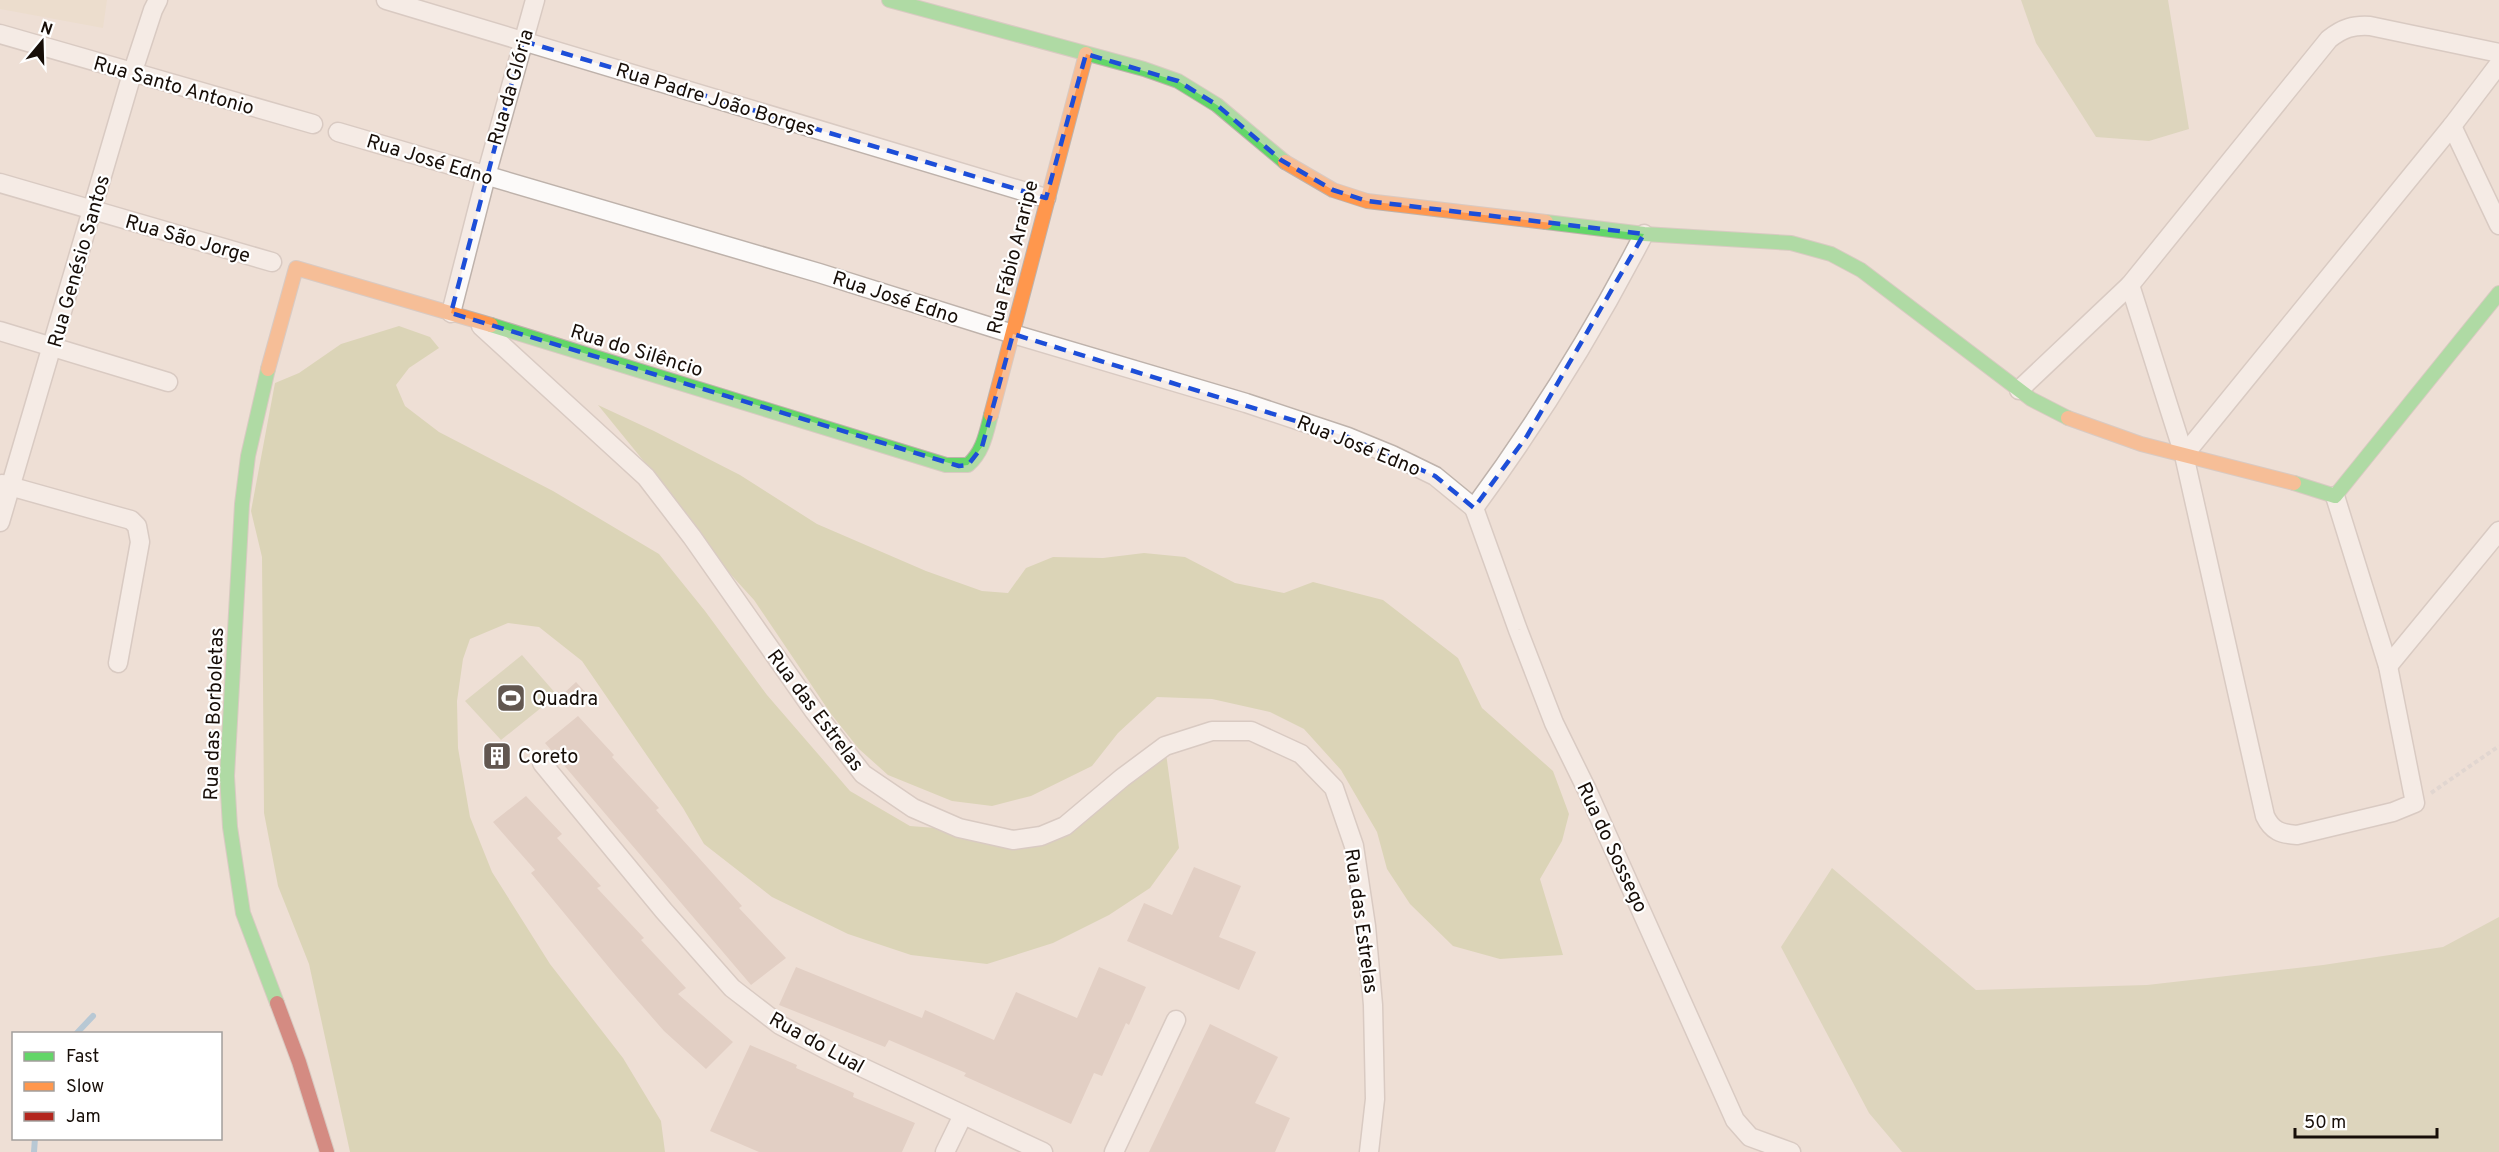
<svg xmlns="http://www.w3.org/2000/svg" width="2499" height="1152" font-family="Overpass,sans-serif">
	<rect width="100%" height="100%" fill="#eedfd6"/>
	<!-- green -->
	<g fill="#c8caa0">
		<polygon points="2021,0 2168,0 2189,129 2149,141 2096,137 2036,43"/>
		<polygon points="522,655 557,695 501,740 465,701"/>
		<polygon points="1832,868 1976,990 2147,985 2323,965 2443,947 2499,917 2499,1152 1902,1152 1869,1113 1781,947"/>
	</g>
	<!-- forest -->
	<g fill="#c4c893">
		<polygon points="399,326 430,337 439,348 409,368 396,385 405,406 439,432 553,491 659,554 705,611 767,695 850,791 910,826 1041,836 1165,746 1179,848 1150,888 1109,915 1053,943 987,964 911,955 848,934 772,897 704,844 683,808 582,661 539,627 508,623 470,639 463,659 457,701 458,748 470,817 492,872 550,964 623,1058 661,1121 665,1152 350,1152 309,964 278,886 264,813 262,557 251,511 275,383 299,373 341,344"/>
		<polygon points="598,405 654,431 740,475 817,524 926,571 982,591 1008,593 1026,568 1053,557 1103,558 1144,553 1185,557 1235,583 1284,593 1313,582 1383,600 1458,658 1482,708 1553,771 1569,814 1562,841 1540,879 1563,955 1500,959 1453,946 1410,904 1387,869 1377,832 1341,770 1304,729 1270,712 1212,699 1157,697 1118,733 1092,766 1031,796 992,806 952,801 888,775 859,749 831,714 754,600 723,566 690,518"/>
	</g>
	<!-- sand -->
	<polygon fill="#e8dcc3" points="0,0 107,0 103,28 0,9"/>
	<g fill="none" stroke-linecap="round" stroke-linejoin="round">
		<!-- stream -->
		<g stroke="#77add2" stroke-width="6">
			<polyline points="76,1034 93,1016"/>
			<polyline points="34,1152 35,1138"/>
		</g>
	</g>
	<!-- building -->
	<g fill="#d3bdaf">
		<polygon points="576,682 587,694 573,707 562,695"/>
		<polygon points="578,716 614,755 612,757 659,808 656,810 742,906 739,908 786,958 751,985 545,743"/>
		<polygon points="499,744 510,756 496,769 485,757"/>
		<polygon points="526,796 562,834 557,838 601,886 597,888 644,938 641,940 686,988 678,994 733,1042 706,1069 664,1031 616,976 531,873 535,870 493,822"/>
		<polygon points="1194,867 1241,886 1219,937 1256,952 1239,990 1127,941 1144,903 1172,915"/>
		<polygon points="796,967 922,1018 925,1010 994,1040 1016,992 1077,1018 1099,967 1146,987 1129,1025 1126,1023 1102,1076 1094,1073 1071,1124 964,1076 966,1073 889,1040 885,1047 779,1005"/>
		<polygon points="1210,1024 1278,1057 1255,1103 1290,1118 1275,1152 1149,1152"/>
		<polygon points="750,1045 797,1065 796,1068 854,1093 853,1097 915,1123 902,1152 759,1152 710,1131"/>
	</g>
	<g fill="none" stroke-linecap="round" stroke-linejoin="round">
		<!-- street casing -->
		<g stroke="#beb2ab" stroke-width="21">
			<g id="street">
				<polyline points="386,0 1046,198"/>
				<polyline points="0,34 313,124"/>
				<polyline points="2452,126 2499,225"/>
				<polyline points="338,132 819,273 1013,334 1246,403 1348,437 1392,455 1435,476 1474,508"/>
				<polyline points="0,183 272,262"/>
				<polyline points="451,313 486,176 535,0"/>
				<polyline points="481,326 646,477 692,537 814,711 863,774 913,808 959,828 1013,840 1041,836 1065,826 1122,778 1165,746 1212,731 1251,731 1301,754 1334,788 1354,846 1366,926 1373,1005 1375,1099 1369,1152"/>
				<polyline points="0,331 168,382"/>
				<polyline points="2019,390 2130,285"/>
				<polyline points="2184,455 2452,126 2499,64"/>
				<polyline points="2,484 131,520 137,526 140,542 118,663"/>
				<path d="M2335,496L2388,666L2415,803L2393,812L2297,835C2281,834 2272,831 2265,816L2184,455L2130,285L2329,39C2343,28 2353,25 2370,26L2499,53"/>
				<polyline points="1474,508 1518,630 1554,723 1587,790 1735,1120 1750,1137 1791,1152"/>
				<path d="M1474,508C1538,421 1595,329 1644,234"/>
				<polyline points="0,522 132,74 153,10 158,0"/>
				<polyline points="2388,666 2499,531"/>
				<polyline points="542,763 664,911 732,988 780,1025 840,1057 1043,1152"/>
				<polyline points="945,1152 963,1115"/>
				<polyline points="1114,1152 1176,1020"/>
			</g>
		</g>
		<!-- fast casing -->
		<g stroke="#beb2ab" stroke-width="16">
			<g id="fast">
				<polyline points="889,0 1144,69 1178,81 1217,105 1285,162"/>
				<polyline points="1546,222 1644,234 1791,243 1831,254 1861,270 2031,399 2068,418"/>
				<path d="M491,325L946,465H968C983,452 986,434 991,415"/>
				<polyline points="268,369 248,456 242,504 227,776 230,827 243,913 277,1003"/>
				<polyline points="2294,483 2335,496 2499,293"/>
			</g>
		</g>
		<!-- slow casing -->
		<g stroke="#beb2ab" stroke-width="16">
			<g id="slow">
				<polyline points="1285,162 1333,190 1367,201 1546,222"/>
				<polyline points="268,369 296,268 491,325"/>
				<polyline points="991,415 1086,54"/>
				<polyline points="2068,418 2141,444 2294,483"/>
			</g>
		</g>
		<!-- jam casing -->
		<g stroke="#beb2ab" stroke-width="16">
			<polyline id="jam" points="277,1003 299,1062 327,1152"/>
		</g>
		<!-- path -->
		<polyline stroke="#d1ccca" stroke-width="4" stroke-dasharray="4.5 3" stroke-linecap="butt" points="2431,793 2499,746"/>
		<!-- street -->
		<use href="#street" stroke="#fcfaf9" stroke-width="18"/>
		<!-- fast -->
		<use href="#fast" stroke="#63d668" stroke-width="14"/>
		<!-- slow -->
		<use href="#slow" stroke="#ff974d" stroke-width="14"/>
		<!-- jam -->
		<use href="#jam" stroke="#b3261e" stroke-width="14"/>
	</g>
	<!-- marked area -->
	<path d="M0 0H2499V1152H0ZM523,41L1046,198L1086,54L1178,81L1217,105L1281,160L1333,190L1367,201L1644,234L1527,436L1474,508L1435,476L1348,437L1013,334L982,447L968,465L959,466L451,313Z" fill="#eedfd6" fill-opacity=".55" fill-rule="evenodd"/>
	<path fill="none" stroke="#1d4ed8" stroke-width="4.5" stroke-dasharray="12 8" stroke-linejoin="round" d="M523,41L1046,198L1086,54L1178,81L1217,105L1281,160L1333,190L1367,201L1644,234L1527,436L1474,508L1435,476L1348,437L1013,334L982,447L968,465L959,466L451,313Z"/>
	<!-- icons -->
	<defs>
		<g id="stadium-square" transform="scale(1.5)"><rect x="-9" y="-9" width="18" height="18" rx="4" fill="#625750" stroke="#fff"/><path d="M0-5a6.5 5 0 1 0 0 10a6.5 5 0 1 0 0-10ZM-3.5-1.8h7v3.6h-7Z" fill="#fff"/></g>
		<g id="building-square" transform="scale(1.5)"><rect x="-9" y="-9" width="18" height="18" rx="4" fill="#625750" stroke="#fff"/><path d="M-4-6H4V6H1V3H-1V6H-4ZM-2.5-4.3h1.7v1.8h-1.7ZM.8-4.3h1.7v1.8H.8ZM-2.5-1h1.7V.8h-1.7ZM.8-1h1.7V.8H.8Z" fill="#fff"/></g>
	</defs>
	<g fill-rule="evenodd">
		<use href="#stadium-square" x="511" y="698"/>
		<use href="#building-square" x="497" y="756"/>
	</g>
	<g text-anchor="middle" stroke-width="4.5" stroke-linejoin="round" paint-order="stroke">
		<!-- street labels -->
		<g font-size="20" fill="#170e08" stroke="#fff">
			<text transform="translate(174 85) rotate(16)" y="7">Rua Santo Antonio</text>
			<text transform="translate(510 87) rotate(-74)" y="7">Rua da Glória</text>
			<text transform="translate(716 99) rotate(17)" y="7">Rua Padre João Borges</text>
			<text transform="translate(430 159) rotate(17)" y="7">Rua José Edno</text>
			<text transform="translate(188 238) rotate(16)" y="7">Rua São Jorge</text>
			<text transform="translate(1012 257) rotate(-76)" y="7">Rua Fábio Araripe</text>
			<text transform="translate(78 261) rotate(-74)" y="7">Rua Genésio Santos</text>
			<text transform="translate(896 297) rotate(18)" y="7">Rua José Edno</text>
			<text transform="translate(637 350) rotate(17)" y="7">Rua do Silêncio</text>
			<text transform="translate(1359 445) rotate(22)" y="7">Rua José Edno</text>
			<text transform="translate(816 710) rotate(53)" y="7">Rua das Estrelas</text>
			<text transform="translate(213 714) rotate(-88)" y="7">Rua das Borboletas</text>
			<text transform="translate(1613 847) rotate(65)" y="7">Rua do Sossego</text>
			<text transform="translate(1362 921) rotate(82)" y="7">Rua das Estrelas</text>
			<text transform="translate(817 1042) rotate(29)" y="7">Rua do Lual</text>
		</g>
		<!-- poi labels -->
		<g font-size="20" fill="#170e08" stroke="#fff" text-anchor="start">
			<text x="532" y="705">Quadra</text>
			<text x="518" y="763">Coreto</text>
		</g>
	</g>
	<!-- legend -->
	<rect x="12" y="1032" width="210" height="108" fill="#ffffff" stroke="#a29f9c" stroke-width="1.5"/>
	<rect x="24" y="1052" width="30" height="9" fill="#63d668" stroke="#a29f9c" stroke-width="1.5"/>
	<text x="66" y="1062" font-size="18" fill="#170e08">Fast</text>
	<rect x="24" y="1082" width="30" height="9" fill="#ff974d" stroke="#a29f9c" stroke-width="1.5"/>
	<text x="66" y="1092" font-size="18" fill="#170e08">Slow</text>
	<rect x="24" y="1112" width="30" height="9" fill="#b3261e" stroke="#a29f9c" stroke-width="1.5"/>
	<text x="66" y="1122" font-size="18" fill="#170e08">Jam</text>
	<!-- north arrow -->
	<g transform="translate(42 42) rotate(19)" stroke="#ffffff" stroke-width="4.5" paint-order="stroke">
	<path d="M0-4.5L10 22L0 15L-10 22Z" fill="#170e08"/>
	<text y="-9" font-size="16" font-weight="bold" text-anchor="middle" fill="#170e08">N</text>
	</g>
	<!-- scale -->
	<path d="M2295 1128v9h142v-9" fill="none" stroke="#170e08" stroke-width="3"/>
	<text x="2304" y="1128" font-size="18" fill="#170e08" stroke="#ffffff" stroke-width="4.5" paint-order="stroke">50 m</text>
</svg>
